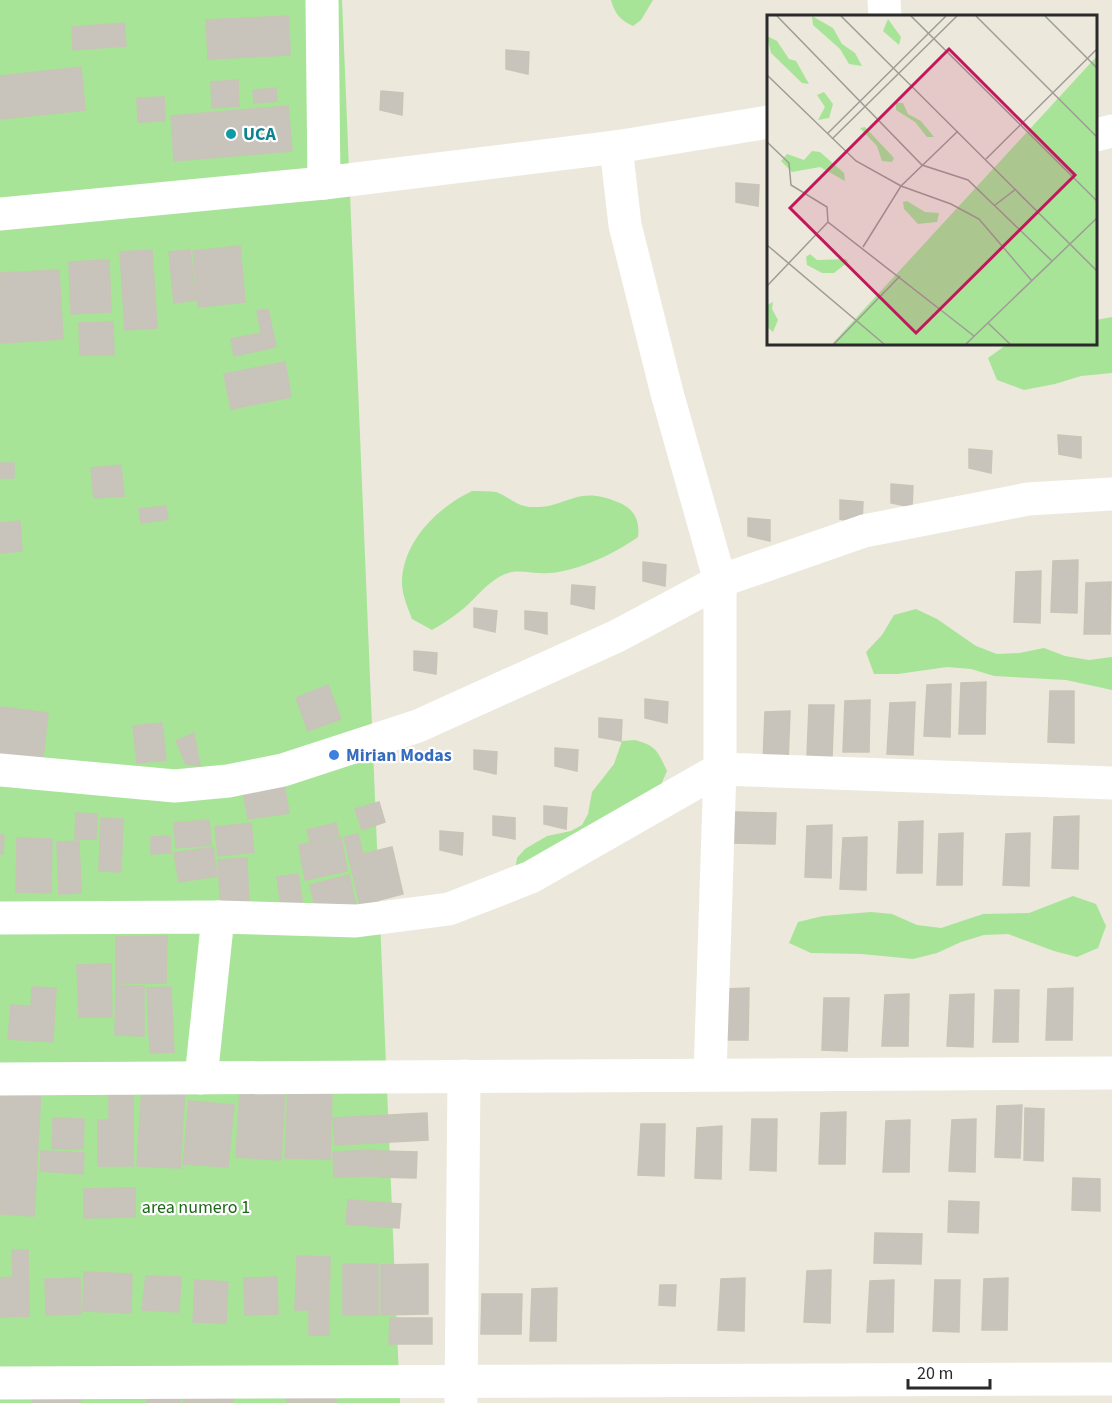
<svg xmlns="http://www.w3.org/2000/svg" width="1112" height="1403" font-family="'Source Sans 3',sans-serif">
	<rect width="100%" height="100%" fill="#ece8dc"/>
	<!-- green -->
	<g fill="#a7e498">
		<polygon points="0,0 342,0 400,1403 0,1403"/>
		<path d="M611,0H653L641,20L633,26C620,20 615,14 611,0Z"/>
		<polygon points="1112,317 1112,373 1081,376 1055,384 1024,390 997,380 988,358 1006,345 1096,344 1096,320"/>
		<path d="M472,491C480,491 489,491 496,492C508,496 516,506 530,507C568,509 576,483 620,503C635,510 640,521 638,537C616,553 578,571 550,573C535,575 519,568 505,574C488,581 476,598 463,609C453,617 443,624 432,630L412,619C408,608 402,595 402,583C402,542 438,507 472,491Z"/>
		<polygon points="916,609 937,619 976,646 997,654 1019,653 1044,648 1065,656 1089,660 1112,657 1112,690 1066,680 994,676 971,669 947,667 898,674 874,674 866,652 882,635 894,615"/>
		<path d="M635,740C657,746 658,752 667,771L657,794L515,870L517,858L525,849L547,836L571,831L582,825L588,814L592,792L614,764L622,741Z"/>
		<polygon points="1073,896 1096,904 1106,926 1098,948 1077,957 1054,951 1008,934 984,935 961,942 937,953 913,959 862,954 811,953 789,943 798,922 823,916 871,912 892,914 917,925 941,928 983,914 1029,913"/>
	</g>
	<!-- building -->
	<g fill="#c8c4bc" stroke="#c8c4b6" stroke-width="1.5">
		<polygon points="289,16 290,55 208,59 206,20"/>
		<polygon points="124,23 126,46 73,50 72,27"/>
		<polygon points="506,50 529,52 528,74 506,69"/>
		<polygon points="81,67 85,110 0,119 0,76"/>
		<polygon points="238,80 239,106 212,108 211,82"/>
		<polygon points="276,88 277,101 254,103 253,90"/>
		<polygon points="381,91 403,93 402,115 380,110"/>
		<polygon points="164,97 165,121 138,122 137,98"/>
		<polygon points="288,106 292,151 174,161 171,116"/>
		<polygon points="736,183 759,185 758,206 736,202"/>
		<polygon points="240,246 245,302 198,307 193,251"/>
		<polygon points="152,250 157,328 125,330 120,252"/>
		<polygon points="190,250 196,300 174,303 169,252"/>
		<polygon points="109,260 111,312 71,314 69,262"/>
		<polygon points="59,270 63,339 0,343 0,273"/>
		<polygon points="268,309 276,347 234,356 231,339 261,333 257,311"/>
		<polygon points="113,322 114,355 80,355 79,323"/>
		<polygon points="285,362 291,397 231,409 224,374"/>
		<polygon points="1058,435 1081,437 1081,458 1059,454"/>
		<polygon points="969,449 992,451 991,473 969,468"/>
		<rect x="0" y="463" width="14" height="15"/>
		<polygon points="121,465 124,496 94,498 91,468"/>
		<polygon points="891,484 913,486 912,507 891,503"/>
		<polygon points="840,500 863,502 862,523 840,519"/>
		<polygon points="166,506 168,519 141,523 139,509"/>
		<polygon points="748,518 770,520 770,541 748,536"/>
		<polygon points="20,521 22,551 0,553 0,523"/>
		<polygon points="1078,560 1077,613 1051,612 1053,561"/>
		<polygon points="643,562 666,565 665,586 643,581"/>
		<polygon points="1041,571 1040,623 1014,622 1016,572"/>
		<polygon points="1111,582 1110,634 1084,634 1086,583"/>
		<polygon points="572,585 595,587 594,609 571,604"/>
		<polygon points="474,608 497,611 495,632 474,627"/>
		<polygon points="525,611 547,613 547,634 525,629"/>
		<polygon points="414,651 437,653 436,674 414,670"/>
		<polygon points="986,682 985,734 959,734 961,683"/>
		<polygon points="951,684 950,737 924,736 927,685"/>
		<polygon points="328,685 341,719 308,731 296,698"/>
		<polygon points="1050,691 1074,691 1074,743 1048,742"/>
		<polygon points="645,699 668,702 667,723 645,718"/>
		<polygon points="870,700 869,752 843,752 845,701"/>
		<polygon points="915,702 913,755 887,754 890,703"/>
		<polygon points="809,705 834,705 832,757 807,756"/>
		<polygon points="0,707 48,713 43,759 0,754"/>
		<polygon points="790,711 788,763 763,763 765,712"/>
		<polygon points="599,718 622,720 621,741 599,737"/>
		<polygon points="162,723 166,760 137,763 133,726"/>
		<polygon points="194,733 200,766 186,764 176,741"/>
		<polygon points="555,748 578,750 577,771 555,766"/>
		<polygon points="474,750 497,752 496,774 474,769"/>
		<polygon points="283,777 289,813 248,819 242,784"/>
		<polygon points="379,802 385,822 362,830 355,809"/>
		<polygon points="544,806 567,808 566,829 544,824"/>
		<polygon points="735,812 776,813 775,844 734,843"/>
		<polygon points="76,813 97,814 96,839 75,839"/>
		<polygon points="493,816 515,818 515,839 493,835"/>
		<polygon points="1079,816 1078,869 1052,868 1054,817"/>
		<polygon points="101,818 123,819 121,872 99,871"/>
		<polygon points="209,820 211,845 176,848 174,823"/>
		<polygon points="923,821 922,873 897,873 899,822"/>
		<polygon points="251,823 254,852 218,856 215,827"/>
		<polygon points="336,823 339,835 310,842 307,830"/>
		<polygon points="832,825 831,878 805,877 807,826"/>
		<polygon points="440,831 463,833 462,855 440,850"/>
		<polygon points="963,833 962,885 937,885 939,834"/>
		<polygon points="1030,833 1029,886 1003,885 1006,834"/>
		<polygon points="358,834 363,854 392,847 403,894 360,905 344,837"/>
		<polygon points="0,835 4,835 3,854 0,854"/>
		<polygon points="170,836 171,853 151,854 151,837"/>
		<polygon points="341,837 347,871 305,880 299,845"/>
		<polygon points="867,837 866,890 840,889 843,838"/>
		<polygon points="17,838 52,839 51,893 16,892"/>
		<polygon points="79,841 81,893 59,894 57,842"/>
		<polygon points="213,847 217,876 179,882 174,853"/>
		<polygon points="247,858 249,911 221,912 218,860"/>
		<polygon points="298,874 304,912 282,915 277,877"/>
		<polygon points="349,875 356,906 317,915 310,885"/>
		<polygon points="167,936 166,983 116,983 116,937"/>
		<polygon points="111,964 112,1017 79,1017 77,965"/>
		<polygon points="116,985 144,986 144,1036 115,1035"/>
		<polygon points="32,987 56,988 53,1042 8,1039 11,1005 31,1006"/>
		<polygon points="171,987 174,1052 150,1053 147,988"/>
		<polygon points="749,988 748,1040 722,1040 725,989"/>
		<polygon points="1073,988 1072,1040 1046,1040 1048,989"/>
		<polygon points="995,990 1019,990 1018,1042 993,1042"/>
		<polygon points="909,994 908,1046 882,1046 885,995"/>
		<polygon points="974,994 973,1047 947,1046 950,995"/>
		<polygon points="824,998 849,998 847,1051 822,1050"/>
		<polygon points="142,1087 185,1089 180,1168 137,1166"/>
		<polygon points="0,1088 41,1089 34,1216 0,1214"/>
		<polygon points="240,1091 285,1093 281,1160 236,1157"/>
		<polygon points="288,1091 332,1092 330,1159 285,1158"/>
		<polygon points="109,1094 133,1094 133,1166 98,1166 98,1120 109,1120"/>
		<polygon points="189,1101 234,1105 228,1167 183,1164"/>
		<polygon points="1022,1105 1020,1158 995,1157 997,1106"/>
		<polygon points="1025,1108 1044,1109 1043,1161 1024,1160"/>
		<polygon points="846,1112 845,1164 819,1164 821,1113"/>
		<polygon points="427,1113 428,1140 335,1145 333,1118"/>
		<polygon points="53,1118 84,1119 83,1149 52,1149"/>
		<polygon points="752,1119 777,1119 776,1171 750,1170"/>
		<polygon points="976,1119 975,1172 949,1171 952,1120"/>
		<polygon points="910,1120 909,1172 883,1172 886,1121"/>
		<polygon points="641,1124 665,1124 664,1176 638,1175"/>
		<polygon points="722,1126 721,1179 695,1178 697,1128"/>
		<polygon points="378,1150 379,1176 334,1177 333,1152"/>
		<polygon points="41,1151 84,1153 83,1174 40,1171"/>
		<polygon points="380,1151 417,1152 416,1178 380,1177"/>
		<polygon points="1073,1178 1100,1179 1100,1211 1072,1210"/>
		<polygon points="135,1188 135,1217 84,1218 84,1189"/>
		<polygon points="348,1200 401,1204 399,1228 346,1224"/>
		<polygon points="949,1201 979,1202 978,1233 948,1232"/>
		<polygon points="875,1233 922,1234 921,1264 874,1263"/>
		<polygon points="12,1250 28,1250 29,1316 0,1317 0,1278 13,1277"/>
		<polygon points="297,1256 330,1257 329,1310 295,1310"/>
		<rect x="343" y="1264" width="35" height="51"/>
		<polygon points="428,1264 428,1314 381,1315 381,1265"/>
		<polygon points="831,1270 830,1323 804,1322 807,1271"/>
		<polygon points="84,1272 132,1274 131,1313 83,1311"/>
		<polygon points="146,1276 181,1277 179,1312 142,1310"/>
		<polygon points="277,1277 278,1314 245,1315 244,1278"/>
		<polygon points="80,1278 81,1314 46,1315 45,1279"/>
		<polygon points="745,1278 744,1331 718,1330 721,1279"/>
		<polygon points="1008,1278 1007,1330 982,1330 984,1279"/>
		<polygon points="195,1280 228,1282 226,1323 193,1322"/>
		<polygon points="894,1280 893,1332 867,1332 870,1281"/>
		<polygon points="935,1280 960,1280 959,1332 933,1331"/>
		<polygon points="660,1285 676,1285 675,1306 659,1305"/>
		<polygon points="557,1288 556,1341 530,1341 532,1289"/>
		<polygon points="482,1294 522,1294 521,1334 481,1334"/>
		<polygon points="329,1310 329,1335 309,1335 309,1311"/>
		<polygon points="390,1318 432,1318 432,1344 389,1344"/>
		<polygon points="336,1387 336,1403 287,1403 287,1388"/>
		<polygon points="80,1391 80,1403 33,1403 33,1399"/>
		<rect x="147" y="1393" width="33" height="10"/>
		<polygon points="184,1394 233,1395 233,1403 184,1403"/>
	</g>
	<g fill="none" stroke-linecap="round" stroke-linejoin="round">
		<!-- minor -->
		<g stroke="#fff" stroke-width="33">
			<polyline points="322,0 324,183"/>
			<polyline points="884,0 885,16"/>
			<polyline points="1096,135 1112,131"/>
			<polyline points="616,147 625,225 667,393 720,581 720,769 710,1075"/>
			<polyline points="0,214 324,183 616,147 768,122"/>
			<polyline points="0,770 175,786 228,781 283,770 418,726 617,636 720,581 864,531 1028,499 1112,494"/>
			<polyline points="0,918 218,917 356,921 449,909 531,877 720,769 1112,783"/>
			<polyline points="201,1078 218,917"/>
			<polyline points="0,1079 1112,1073"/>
			<polyline points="0,1383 1112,1379"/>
			<polyline points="461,1401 464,1076"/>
		</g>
	</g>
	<!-- markers -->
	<circle fill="#0f9aa8" stroke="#fff" stroke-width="2" cx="231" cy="134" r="6"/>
	<circle fill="#3f7fe0" stroke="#fff" stroke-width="2" cx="334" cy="755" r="6"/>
	<g text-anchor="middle" stroke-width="4.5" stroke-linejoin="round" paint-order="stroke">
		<!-- culture labels -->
		<g font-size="18" font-weight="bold" fill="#0d838f" stroke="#fff" text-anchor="start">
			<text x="243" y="140">UCA</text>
		</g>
		<!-- shop labels -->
		<g font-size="18" font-weight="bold" fill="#366cbe" stroke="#fff" text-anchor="start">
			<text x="346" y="761">Mirian Modas</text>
		</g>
		<!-- park labels -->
		<g font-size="18" fill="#1f6819" stroke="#fff">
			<text x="196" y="1213">area numero 1</text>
		</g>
	</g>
	<!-- overview -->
	<g transform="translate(767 15)">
		<rect width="330" height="330" fill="#ece8dc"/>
		<path d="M45,1L66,13L75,29L88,38L95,51L82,49L73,34L46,10ZM121,4L134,22L132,30L116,16ZM0,21L10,26L22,44L29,46L42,69L35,68L4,38ZM330,41V329H65ZM57,77L66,89L62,103L51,105L58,92L50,80ZM129,88H136L141,99L154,106L167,122H160L148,107L129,95ZM98,112L127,143L125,147L115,146L110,131L93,113ZM45,136L53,137L77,158L78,166L53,152L25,157L14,146L20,139L37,145ZM140,186L158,197L172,198L170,207L151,209L137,194L136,187ZM43,239L50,245L79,244L81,247L67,258H55L40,250L39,242ZM6,287L5,294L11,305L6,317L0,312V290Z" fill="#a7e498"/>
		<path fill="none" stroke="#9e9c95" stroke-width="1.5" d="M10,1L155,150L201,165L285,246M74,1L330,256M144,1L330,186M209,1L330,122M278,1L330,53M0,60L89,146L134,171L184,189L212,204L265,266M60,119L179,1M65,124L190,1M0,127L22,148L24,170L60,192L61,207L207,321M219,144L330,34M228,190L249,174M0,230L117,329M96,232L134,171L191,116M0,271L61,207M221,308L243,329M67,329L133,261M199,329L330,203"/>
		<path fill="#c2185b" fill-opacity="0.15" stroke="#c2185b" stroke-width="3" d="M182,34L308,160L149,318L23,193Z"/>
		<rect width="330" height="330" fill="none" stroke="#2a2a2a" stroke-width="3"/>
	</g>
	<!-- scale -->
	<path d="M908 1379v9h82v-9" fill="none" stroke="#2a2a2a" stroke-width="3"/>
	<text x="917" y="1379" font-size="18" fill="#2a2a2a" stroke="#ffffff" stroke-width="4.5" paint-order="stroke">20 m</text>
</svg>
